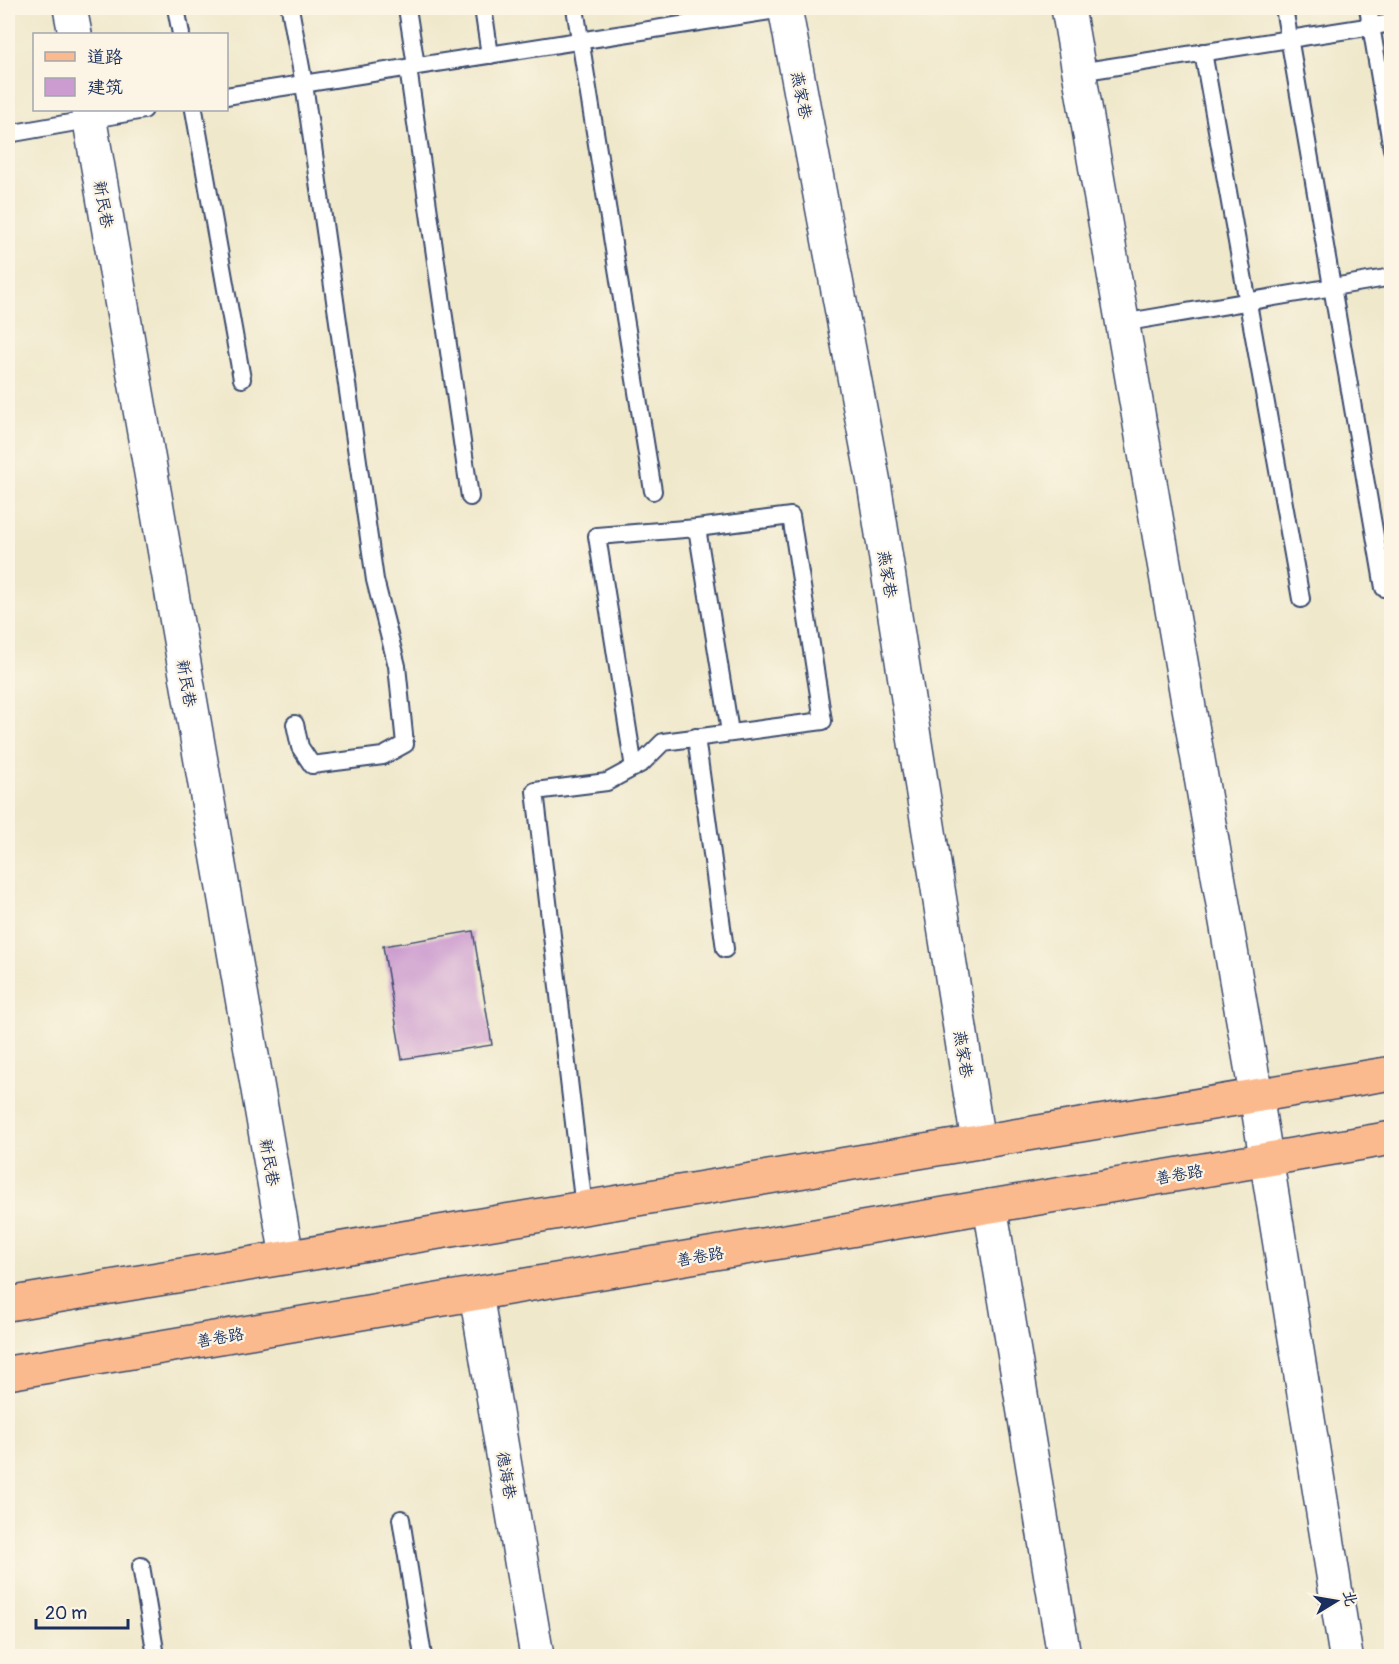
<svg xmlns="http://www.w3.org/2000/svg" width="1399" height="1664" font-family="Pangolin,'LXGW WenKai TC',sans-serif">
	<rect width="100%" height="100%" fill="#fcf5e5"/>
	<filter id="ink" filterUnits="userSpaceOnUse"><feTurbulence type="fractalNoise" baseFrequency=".0167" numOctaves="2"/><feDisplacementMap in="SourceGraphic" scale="12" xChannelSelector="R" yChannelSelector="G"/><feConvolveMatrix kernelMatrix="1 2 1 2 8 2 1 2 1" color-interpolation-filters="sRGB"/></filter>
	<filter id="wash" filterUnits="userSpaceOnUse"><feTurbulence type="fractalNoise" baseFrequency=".008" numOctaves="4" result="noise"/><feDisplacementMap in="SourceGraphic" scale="24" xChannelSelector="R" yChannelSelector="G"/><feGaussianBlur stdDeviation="1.35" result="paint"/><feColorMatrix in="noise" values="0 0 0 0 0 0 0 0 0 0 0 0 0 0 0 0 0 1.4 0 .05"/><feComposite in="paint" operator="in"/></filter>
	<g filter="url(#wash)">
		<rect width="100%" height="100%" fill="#efe8cb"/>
		<g id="blocks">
			<!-- building -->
			<polygon fill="#cc9bcf" points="473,931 492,1045 402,1059 383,946"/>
		</g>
	</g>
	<g filter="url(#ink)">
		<use href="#blocks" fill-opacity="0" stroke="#3b4b6e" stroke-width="1.5"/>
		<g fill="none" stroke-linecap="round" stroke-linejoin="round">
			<!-- service casing -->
			<g stroke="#3b4b6e" stroke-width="20">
				<g id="service">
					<polyline points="176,8 181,34"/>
					<polyline points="290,8 304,84 375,580 397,666 405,744 383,756 312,765 300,747 295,724"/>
					<polyline points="407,8 416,66 408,68 470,497"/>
					<polyline points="483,8 490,55"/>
					<polyline points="575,8 653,491"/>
					<polyline points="1284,8 1384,588"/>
					<polyline points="1368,8 1392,149"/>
					<polyline points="1203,52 1301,599"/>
					<polyline points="1079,72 1392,23"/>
					<polyline points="226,96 789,8"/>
					<polyline points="194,110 242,379"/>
					<polyline points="8,134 144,110"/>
					<polyline points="1122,323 1392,277"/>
					<polyline points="697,528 730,732"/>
					<polyline points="696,737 725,949"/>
					<polyline points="584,1208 535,791 607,782 642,763 663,742 823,721 791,516 697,528 597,536 634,768"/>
					<polyline points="401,1519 423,1656"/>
					<polyline points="141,1566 156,1656"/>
				</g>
			</g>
			<!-- minor casing -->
			<g stroke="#3b4b6e" stroke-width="36">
				<g id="minor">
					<polyline points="70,8 75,34"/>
					<polyline points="785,8 874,483 978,1142"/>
					<polyline points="88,110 287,1257"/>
					<polyline points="990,1206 1064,1656"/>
					<polyline points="476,1294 537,1656"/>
				</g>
			</g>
			<!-- tertiary casing -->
			<g stroke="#3b4b6e" stroke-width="36">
				<polyline id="tertiary" points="1068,8 1256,1095 1346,1656"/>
			</g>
			<!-- primary casing -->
			<g stroke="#3b4b6e" stroke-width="36">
				<g id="primary">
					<polyline points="8,1304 1392,1073"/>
					<polyline points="8,1373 1392,1138"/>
				</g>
			</g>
			<!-- service -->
			<use href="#service" stroke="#fff" stroke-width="16"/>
			<!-- minor -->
			<use href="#minor" stroke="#fff" stroke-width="33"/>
			<!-- tertiary -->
			<use href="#tertiary" stroke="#fff" stroke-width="33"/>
			<!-- primary -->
			<use href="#primary" stroke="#fbba8d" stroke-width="33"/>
		</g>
	</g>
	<g text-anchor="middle" stroke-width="4.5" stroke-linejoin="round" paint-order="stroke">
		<!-- street labels -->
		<g font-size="16" fill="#1b2f5e" stroke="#fcf5e5">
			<text transform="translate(802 95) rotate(79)" y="6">燕家巷</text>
			<text transform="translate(104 204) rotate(80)" y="6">新民巷</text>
			<text transform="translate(888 574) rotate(81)" y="6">燕家巷</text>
			<text transform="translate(187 683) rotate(80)" y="6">新民巷</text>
			<text transform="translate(964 1054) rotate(81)" y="6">燕家巷</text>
			<text transform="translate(270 1162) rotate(80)" y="6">新民巷</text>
			<text transform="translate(1179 1174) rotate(-10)" y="6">善卷路</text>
			<text transform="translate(700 1256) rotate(-10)" y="6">善卷路</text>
			<text transform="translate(220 1337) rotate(-10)" y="6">善卷路</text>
			<text transform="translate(507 1475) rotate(80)" y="6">德海巷</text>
		</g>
	</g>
	<!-- margin -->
	<rect width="1399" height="1664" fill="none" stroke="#fcf5e5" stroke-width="30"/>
	<!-- legend -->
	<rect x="33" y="33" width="195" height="78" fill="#fcf5e5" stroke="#a2a6af" stroke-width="1.5"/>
	<rect x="45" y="52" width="30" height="9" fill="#fbba8d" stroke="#a2a6af" stroke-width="1.5"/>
	<text x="87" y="63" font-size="18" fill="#1b2f5e">道路</text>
	<rect x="45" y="78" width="30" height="18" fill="#cc9bcf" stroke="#a2a6af" stroke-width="1.5"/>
	<text x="87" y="93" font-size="18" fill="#1b2f5e">建筑</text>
	<!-- north arrow -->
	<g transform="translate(1336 1601) rotate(79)" stroke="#fcf5e5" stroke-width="4.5" paint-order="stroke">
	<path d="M0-4.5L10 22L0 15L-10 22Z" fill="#1b2f5e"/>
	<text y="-9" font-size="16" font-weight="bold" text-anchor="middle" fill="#1b2f5e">北</text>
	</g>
	<!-- scale -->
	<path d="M36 1619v9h92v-9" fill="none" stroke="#1b2f5e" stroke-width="3"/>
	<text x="45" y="1619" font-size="18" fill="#1b2f5e" stroke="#fcf5e5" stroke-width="4.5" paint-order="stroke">20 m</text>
</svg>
